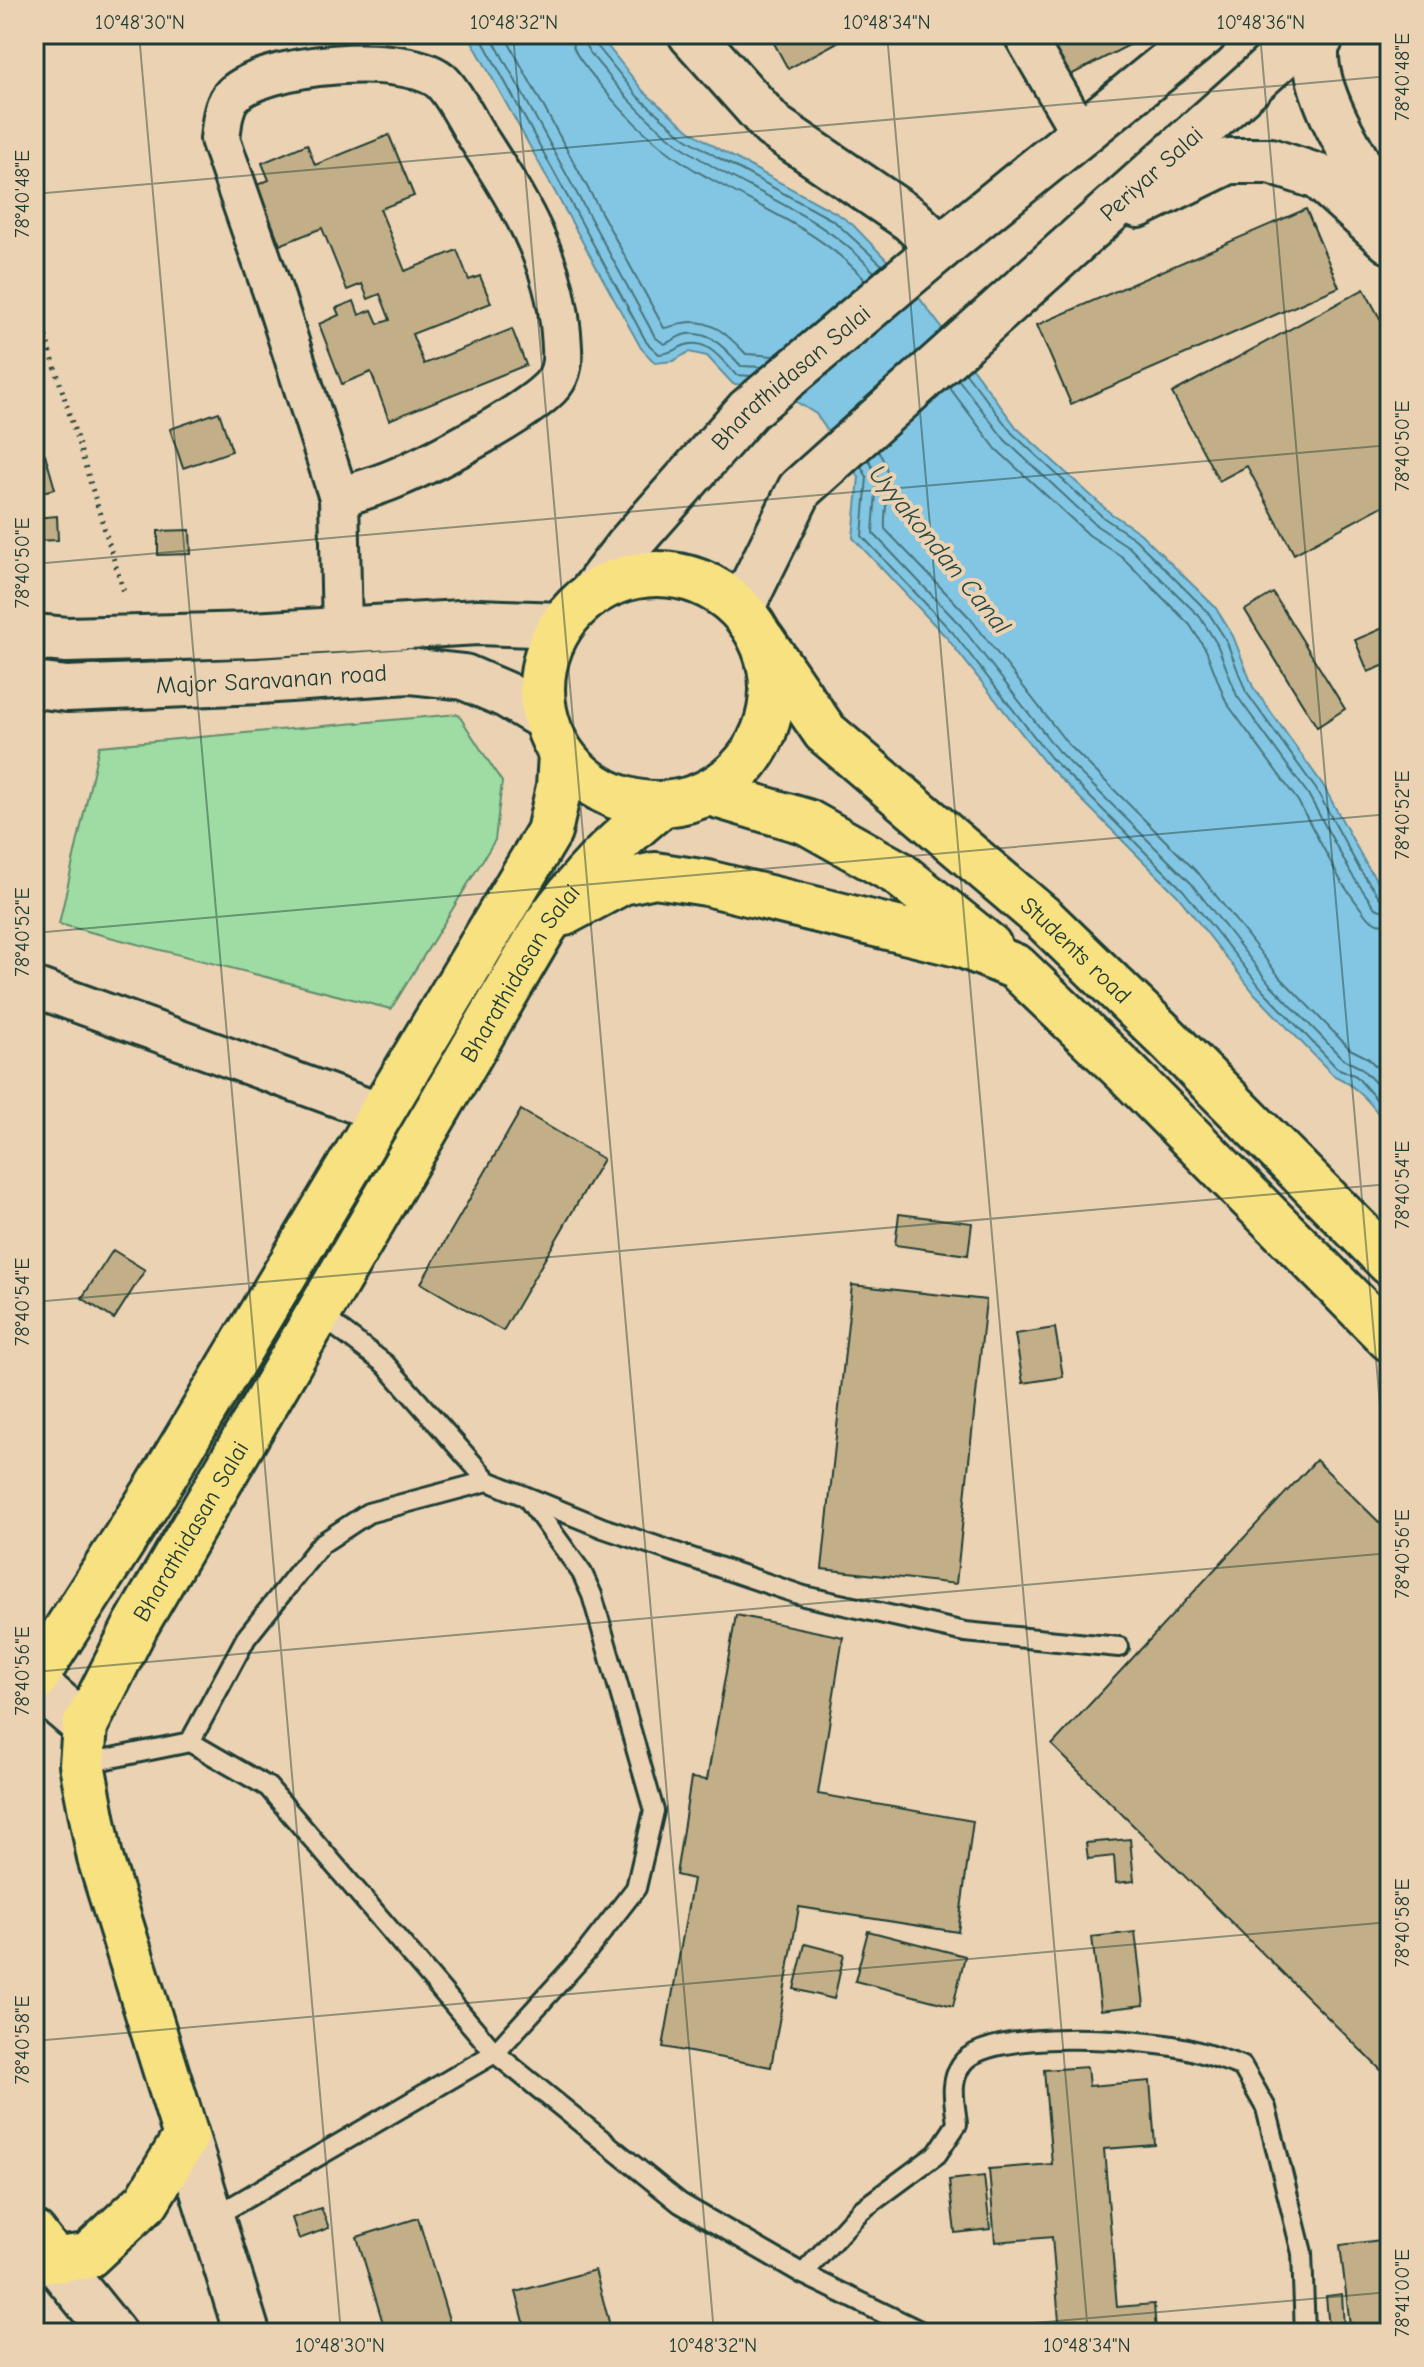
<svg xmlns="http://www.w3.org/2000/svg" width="1424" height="2367" font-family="'Comic Neue',sans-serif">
	<rect width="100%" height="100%" fill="#ebd2b3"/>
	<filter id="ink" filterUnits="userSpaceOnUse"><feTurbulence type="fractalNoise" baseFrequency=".0125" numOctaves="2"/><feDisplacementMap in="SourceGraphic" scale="16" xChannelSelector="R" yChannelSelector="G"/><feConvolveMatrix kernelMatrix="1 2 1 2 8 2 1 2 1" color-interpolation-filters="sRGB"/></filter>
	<g filter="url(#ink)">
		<!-- green -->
		<polygon fill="#9fdca4" stroke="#5f8c6c" stroke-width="2" points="458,714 502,782 495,840 391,1009 59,924 99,746"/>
		<!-- water -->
		<path fill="#83c6e4" stroke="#5b8f9e" stroke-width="2" d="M468,34H598L644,92L689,130L720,150L838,214L853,225L905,279L1017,428L1109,512L1140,533L1215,607L1233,636L1253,687L1323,785L1367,866L1390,899V1129C1374,1107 1358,1086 1333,1075L1255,994L1177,895L1045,763L947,638L853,538L859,477L816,414L769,385L733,384L707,356L689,352L673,361L655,363L641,348Z"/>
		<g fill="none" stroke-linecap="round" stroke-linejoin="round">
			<!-- shore -->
			<g stroke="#47747a" stroke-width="2">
				<path d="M479,34L647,343L659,354C670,354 674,350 683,346C706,336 723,361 736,375L751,376"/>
				<path d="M490,34L655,337L664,344C672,342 679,335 687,334C713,332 725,349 741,366L762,367"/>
				<path d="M504,34L664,328C671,328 675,324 683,323C711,317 729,336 746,354L775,356"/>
				<path d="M571,34C571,53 586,66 597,81C628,120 663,153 707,177C762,209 822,231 865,280"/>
				<path d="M583,34C583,48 595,59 604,70C634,109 669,141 712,166C770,200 829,221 874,272"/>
				<polyline points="593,34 594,42 638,97 684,137 717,157 834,221 882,265"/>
				<polyline points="966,373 1012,433 1104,518 1135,539 1208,612 1226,640 1246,692 1316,789 1360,870 1380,898 1390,902"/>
				<polyline points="958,379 1005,440 1097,526 1129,547 1200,617 1217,644 1237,696 1308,794 1352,875 1375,908 1390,913"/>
				<polyline points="949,387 996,449 1089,535 1121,556 1190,625 1206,650 1226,702 1298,801 1342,883 1367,917 1377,923 1390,925"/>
				<path d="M878,451C897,479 883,499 885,529L970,618L1067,743L1200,875L1278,975L1350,1049L1368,1058L1390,1081"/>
				<polyline points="869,460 877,477 873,533 961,626 1058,751 1191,883 1269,983 1343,1059 1361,1068 1390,1098"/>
				<polyline points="861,466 867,477 862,536 953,633 1051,758 1183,890 1262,989 1337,1068 1356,1076 1390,1115"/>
			</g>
		</g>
		<!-- building -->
		<g fill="#c3af87" stroke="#1f3d34" stroke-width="2">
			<polygon points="769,34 843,34 845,38 788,69"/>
			<polygon points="1037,34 1131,34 1135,42 1061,80"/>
			<polygon points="389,135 414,196 380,209 405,271 457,250 469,280 480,276 491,303 412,334 424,364 512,329 526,365 389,420 371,372 342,384 319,324 339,315 336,308 354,301 359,315 372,310 378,324 390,320 380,294 368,299 362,284 347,290 322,228 280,245 257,185 269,180 262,163 307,144 315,165"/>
			<polygon points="1306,209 1339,287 1071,404 1037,325"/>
			<polygon points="1364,289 1390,337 1390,502 1294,554 1247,466 1219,481 1172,393"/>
			<polygon points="219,412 232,451 183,468 170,429"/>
			<polygon points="45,454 55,489 37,493 34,480 34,457"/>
			<polygon points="57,516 58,540 34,541 34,518"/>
			<polygon points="190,530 191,554 158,555 158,531"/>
			<polygon points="1273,593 1345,709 1317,727 1245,610"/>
			<polygon points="1390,625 1390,663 1368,672 1355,640"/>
			<polygon points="1390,775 1390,796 1380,783"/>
			<polygon points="521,1110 603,1159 503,1331 421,1283"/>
			<polygon points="899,1214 972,1223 968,1255 895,1245"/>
			<polygon points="113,1250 145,1270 114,1319 82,1298"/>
			<polygon points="852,1285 986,1300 956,1584 822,1569"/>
			<polygon points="1055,1328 1063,1377 1023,1383 1015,1334"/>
			<polygon points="1316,1460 1390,1533 1390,2079 1052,1745"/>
			<polygon points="736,1615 843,1637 818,1794 973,1821 958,1932 799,1907 771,2067 663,2047 693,1879 676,1875 691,1778 707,1780"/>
			<polygon points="1130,1839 1134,1881 1116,1883 1114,1856 1088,1859 1086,1843"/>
			<polygon points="868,1931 965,1956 953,2006 855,1981"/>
			<polygon points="1135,1932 1144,2005 1101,2010 1092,1937"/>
			<polygon points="805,1944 844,1954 834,1999 794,1989"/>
			<polygon points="1087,2067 1089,2086 1150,2081 1155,2145 1104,2149 1117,2307 1154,2304 1156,2333 1060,2333 1052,2237 995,2242 989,2169 1052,2164 1044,2070"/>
			<polygon points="984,2176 990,2229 955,2233 949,2180"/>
			<polygon points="321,2208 329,2228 299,2239 292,2218"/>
			<polygon points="418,2218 453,2333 386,2333 357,2237"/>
			<polygon points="1390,2239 1390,2333 1351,2333 1340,2245"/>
			<polygon points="595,2270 612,2333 527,2333 516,2292"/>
			<polygon points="1342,2294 1344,2328 1329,2329 1326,2296"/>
		</g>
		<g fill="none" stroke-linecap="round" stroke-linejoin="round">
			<!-- lane casing -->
			<g stroke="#1f3d34" stroke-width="24">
				<g id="lane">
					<polyline points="318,1313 385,1364 488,1481"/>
					<polyline points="190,1742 268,1787 495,2053 680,2203 803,2274 924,2333"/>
					<polyline points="82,1764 190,1742 246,1638 321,1544 368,1513 488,1481 603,1528 804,1596 965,1632 1119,1647"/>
					<polyline points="212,2218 495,2053 584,1955 636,1888 654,1811 592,1595 582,1573 528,1499"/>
					<path d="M803,2274L860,2211L937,2154L957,2124C955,2102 949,2084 961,2065C985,2027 1141,2039 1183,2048C1203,2052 1223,2060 1242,2066L1266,2108L1302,2253L1305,2333"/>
				</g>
			</g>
			<!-- street casing -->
			<g stroke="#1f3d34" stroke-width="44">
				<g id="street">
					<polyline points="1023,34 1081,134"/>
					<path d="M339,498L276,301L220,139C222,125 222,110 230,98C258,62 411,50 443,83C456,97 466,119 476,135C516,197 555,257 561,333C562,350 565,365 556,380C540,408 429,464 396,478C378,486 358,491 339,498L342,630"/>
					<polyline points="34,987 381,1113"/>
				</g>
			</g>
			<!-- secondary casing -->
			<g stroke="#1f3d34" stroke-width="50">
				<g id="secondary">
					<polyline points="691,34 773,126 910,219 940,248"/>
					<path d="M1323,34C1320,40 1316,45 1316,52C1314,101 1366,174 1390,218"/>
					<polyline points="1138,205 1229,161 1270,161 1319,177 1390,241"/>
					<path id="s1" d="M592,593L627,547L748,410L940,248L1204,34"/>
					<path id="s2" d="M741,609L800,489L1307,34"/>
					<polyline points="34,637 67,640 252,635 478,622 561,625"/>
					<path id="s3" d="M34,685L67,689L260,681L409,671L464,677L506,695L545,718"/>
					<polyline points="34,1682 85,1726"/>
					<polyline points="186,2136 247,2333"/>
					<polyline points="54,2260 113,2333"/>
				</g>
			</g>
			<!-- primary casing -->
			<g stroke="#1f3d34" stroke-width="50">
				<g id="primary">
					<circle cx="657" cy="689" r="115"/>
					<path id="s4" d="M762,640L825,732L1043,918L1167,1038L1390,1263"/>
					<polyline points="709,793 807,822 898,873 989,946"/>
					<polyline points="564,913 622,882 655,875 707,883 962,945 1016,967 1127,1073 1390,1339"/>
					<polyline points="34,1680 156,1490 549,832 559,787 561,754"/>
					<path id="s5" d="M34,2234L54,2260L88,2256L147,2201L186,2136L100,1858L82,1764L85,1726L136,1625L545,926C582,875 612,845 661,805"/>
				</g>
			</g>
			<!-- path -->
			<polyline stroke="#1f3d34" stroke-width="5" stroke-dasharray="2 6" stroke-linecap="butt" points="34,298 125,596"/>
			<!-- lane -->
			<use href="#lane" stroke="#ebd2b3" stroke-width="18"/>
			<!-- street -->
			<use href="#street" stroke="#ebd2b3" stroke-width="38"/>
			<!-- secondary -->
			<use href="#secondary" stroke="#ebd2b3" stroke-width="44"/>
			<!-- primary -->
			<use href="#primary" stroke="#f8e181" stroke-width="44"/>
		</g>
	</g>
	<!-- ticks -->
	<path fill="none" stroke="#1f3d34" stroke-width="2" stroke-opacity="0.45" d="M139,34L341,2333M513,34L714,2333M887,34L1088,2333M1260,34L1390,1519M34,194L1390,76M34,564L1390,445M34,933L1390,814M34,1302L1390,1184M34,1672L1390,1553M34,2041L1390,1922M919,2333L1390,2292"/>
	<g text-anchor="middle" stroke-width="8" stroke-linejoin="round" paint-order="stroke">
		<!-- street labels -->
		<g font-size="24" fill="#1f3d34" stroke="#ebd2b3">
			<text dy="8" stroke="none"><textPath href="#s2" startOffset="606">Periyar Salai</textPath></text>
			<text dy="8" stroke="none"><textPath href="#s1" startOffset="294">Bharathidasan Salai</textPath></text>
			<text dy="8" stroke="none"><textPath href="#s3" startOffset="238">Major Saravanan road</textPath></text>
			<text dy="8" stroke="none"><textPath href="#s4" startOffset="444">Students road</textPath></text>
			<text dy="8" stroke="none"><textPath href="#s5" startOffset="1518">Bharathidasan Salai</textPath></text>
			<text dy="8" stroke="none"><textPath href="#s5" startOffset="870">Bharathidasan Salai</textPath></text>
		</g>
		<!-- water labels -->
		<g font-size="26" font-style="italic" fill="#294b46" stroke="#ebd2b3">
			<text transform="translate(940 549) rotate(51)" y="9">Uyyakondan Canal</text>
		</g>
	</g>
	<!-- margin -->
	<rect width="1424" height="2367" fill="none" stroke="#ebd2b3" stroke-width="88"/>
	<rect x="44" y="44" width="1336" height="2279" fill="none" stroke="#1f3d34" stroke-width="3"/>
	<g font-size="20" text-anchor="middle" fill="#1f3d34">
		<text x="140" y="29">10°48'30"N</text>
		<text x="514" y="29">10°48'32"N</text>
		<text x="887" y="29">10°48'34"N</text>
		<text x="1261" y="29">10°48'36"N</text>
		<text transform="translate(1402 77) rotate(-90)" y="7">78°40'48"E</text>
		<text transform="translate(22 194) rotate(-90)" y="7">78°40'48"E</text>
		<text transform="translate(1402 446) rotate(-90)" y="7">78°40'50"E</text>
		<text transform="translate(22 563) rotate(-90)" y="7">78°40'50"E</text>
		<text transform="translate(1402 815) rotate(-90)" y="7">78°40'52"E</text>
		<text transform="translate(22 932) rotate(-90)" y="7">78°40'52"E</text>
		<text transform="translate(1402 1185) rotate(-90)" y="7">78°40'54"E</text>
		<text transform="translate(22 1302) rotate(-90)" y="7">78°40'54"E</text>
		<text transform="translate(1402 1554) rotate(-90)" y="7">78°40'56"E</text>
		<text transform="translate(22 1671) rotate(-90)" y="7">78°40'56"E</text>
		<text transform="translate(1402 1923) rotate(-90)" y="7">78°40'58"E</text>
		<text transform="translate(22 2040) rotate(-90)" y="7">78°40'58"E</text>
		<text transform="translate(1402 2293) rotate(-90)" y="7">78°41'00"E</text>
		<text x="340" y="2352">10°48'30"N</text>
		<text x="713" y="2352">10°48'32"N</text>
		<text x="1087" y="2352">10°48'34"N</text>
	</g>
</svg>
